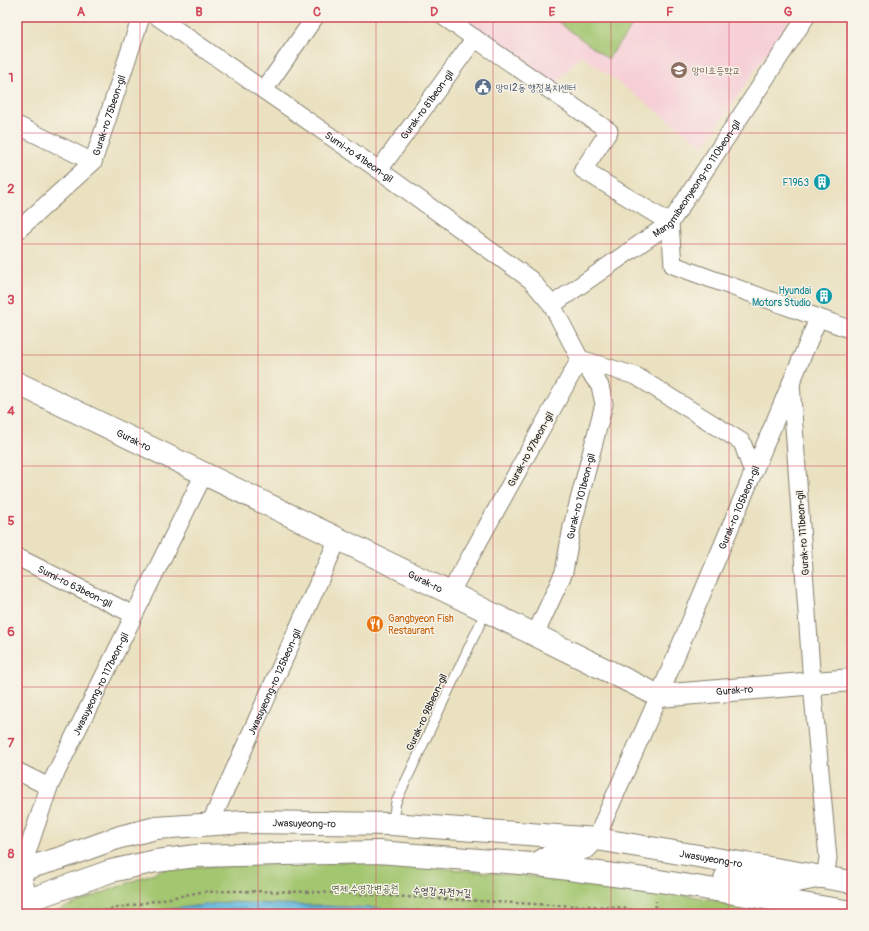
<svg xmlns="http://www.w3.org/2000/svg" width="869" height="931" font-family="Pangolin,'Poor Story',sans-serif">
	<defs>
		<pattern id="water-rules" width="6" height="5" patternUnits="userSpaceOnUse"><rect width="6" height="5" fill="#63b9e0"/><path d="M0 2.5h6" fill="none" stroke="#559ec0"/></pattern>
	</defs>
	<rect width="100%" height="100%" fill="#f7f3e8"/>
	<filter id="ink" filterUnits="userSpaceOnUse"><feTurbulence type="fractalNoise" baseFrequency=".025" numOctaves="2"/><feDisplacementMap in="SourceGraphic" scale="8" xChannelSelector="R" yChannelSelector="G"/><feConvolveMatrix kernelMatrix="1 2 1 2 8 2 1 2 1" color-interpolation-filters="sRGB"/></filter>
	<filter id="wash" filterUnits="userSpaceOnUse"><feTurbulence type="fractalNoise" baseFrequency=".012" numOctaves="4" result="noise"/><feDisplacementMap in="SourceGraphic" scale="16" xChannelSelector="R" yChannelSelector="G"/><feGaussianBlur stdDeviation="0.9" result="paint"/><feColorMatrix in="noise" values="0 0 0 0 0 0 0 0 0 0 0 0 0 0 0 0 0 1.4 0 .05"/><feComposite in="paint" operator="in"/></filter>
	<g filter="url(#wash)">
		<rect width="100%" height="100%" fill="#eae1c0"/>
		<!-- built -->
		<polygon fill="#f6cfd7" points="455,17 791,17 704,146 581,55 554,86"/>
		<!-- green -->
		<g fill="#a3c66f" stroke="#607146">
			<polygon points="552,17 639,17 608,59"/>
			<polygon points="363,861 615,884 803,914 48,914 167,868"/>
		</g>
		<!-- water -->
		<polygon fill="url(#water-rules)" stroke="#406a7e" points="228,902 521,914 130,914"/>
	</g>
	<g filter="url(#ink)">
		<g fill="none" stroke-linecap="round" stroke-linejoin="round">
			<!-- service casing -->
			<g stroke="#837e6e" stroke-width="11">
				<polyline id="service" points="392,824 396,802 486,611"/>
			</g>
			<!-- minor casing -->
			<g stroke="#837e6e" stroke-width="19">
				<g id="minor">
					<path id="s1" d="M158,17L379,170L531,280L552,305L580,359L450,593"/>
					<polyline points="444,17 609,131 583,170 670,223 673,265 852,330"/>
					<polyline points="264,90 315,17"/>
					<polyline points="17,125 93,162"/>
					<path id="s2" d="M379,170L475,38"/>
					<path id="s3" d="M17,231L93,162L141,17"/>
					<path id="s4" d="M552,305L670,223L806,17"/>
					<polyline points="580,359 636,376 742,442 753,473"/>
					<path id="s5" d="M17,557L134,615"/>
					<path id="s6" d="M535,635L564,572L572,527L604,404L600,386L580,359"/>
					<polyline points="17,771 49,787"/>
					<path id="s7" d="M210,824L338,539"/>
					<path id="s8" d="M531,864L550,853L575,854L588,849L597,839L604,820L659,696L818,319"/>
					<polyline points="739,890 729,888 722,884 723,877 730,875 790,885 825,878 828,858 812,684 791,383"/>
					<path id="s9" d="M29,900L21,870L49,787L204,474"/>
				</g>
			</g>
			<!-- tertiary casing -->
			<g stroke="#837e6e" stroke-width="24">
				<g id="tertiary">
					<path id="s10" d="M17,383L450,593L659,696L852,680"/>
				</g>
			</g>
			<!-- secondary casing -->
			<g stroke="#837e6e" stroke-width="24">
				<g id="secondary">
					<path id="s11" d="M17,871L61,858L120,837L156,828L245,822L392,824L597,839L852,882"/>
					<polyline points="17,904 111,871 156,861 196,856 378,852 531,864 659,881 852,912"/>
				</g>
			</g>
			<!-- path -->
			<g stroke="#837e6e" stroke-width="2.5" stroke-dasharray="3 3" stroke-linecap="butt">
				<polyline points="86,914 201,892 234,891 317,892 552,905 617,907 654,914"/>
				<polyline points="655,914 656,901"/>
			</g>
			<!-- service -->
			<use href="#service" stroke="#fff" stroke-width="9"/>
			<!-- minor -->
			<use href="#minor" stroke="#fff" stroke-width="17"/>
			<!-- tertiary -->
			<use href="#tertiary" stroke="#fff" stroke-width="22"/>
			<!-- secondary -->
			<use href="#secondary" stroke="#fff" stroke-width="22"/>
		</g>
	</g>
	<!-- grid -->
	<path fill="none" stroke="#d1495b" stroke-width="1" stroke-opacity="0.55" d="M140,17V914M258,17V914M376,17V914M493,17V914M611,17V914M729,17V914M17,133H852M17,244H852M17,355H852M17,466H852M17,576H852M17,687H852M17,798H852"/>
	<!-- icons -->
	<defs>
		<g id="school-disc" transform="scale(0.9)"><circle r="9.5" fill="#8d6e63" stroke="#f7f3e8"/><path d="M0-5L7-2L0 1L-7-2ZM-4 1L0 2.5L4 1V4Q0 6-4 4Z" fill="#fff"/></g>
		<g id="civic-disc" transform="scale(0.9)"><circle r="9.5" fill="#5c6f8a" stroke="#f7f3e8"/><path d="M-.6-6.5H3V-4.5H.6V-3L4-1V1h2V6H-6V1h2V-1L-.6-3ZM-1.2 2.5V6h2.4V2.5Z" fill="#fff"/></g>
		<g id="building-disc" transform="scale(0.9)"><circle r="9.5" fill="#0f9aa8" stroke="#f7f3e8"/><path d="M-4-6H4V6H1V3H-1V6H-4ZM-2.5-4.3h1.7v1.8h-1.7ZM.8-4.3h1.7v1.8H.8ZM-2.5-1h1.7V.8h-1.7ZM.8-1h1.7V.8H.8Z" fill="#fff"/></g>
		<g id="restaurant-disc" transform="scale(0.9)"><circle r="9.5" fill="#e8710a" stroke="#f7f3e8"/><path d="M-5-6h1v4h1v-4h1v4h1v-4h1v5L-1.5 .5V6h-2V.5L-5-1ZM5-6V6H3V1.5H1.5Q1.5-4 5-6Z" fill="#fff"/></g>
	</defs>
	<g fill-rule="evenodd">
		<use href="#school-disc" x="679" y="70"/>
		<use href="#civic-disc" x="483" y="87"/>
		<use href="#building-disc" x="822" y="182"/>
		<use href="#building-disc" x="824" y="296"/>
		<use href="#restaurant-disc" x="375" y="624"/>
	</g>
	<g text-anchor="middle" stroke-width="3" stroke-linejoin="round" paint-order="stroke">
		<!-- education labels -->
		<g font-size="10" fill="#785e54" stroke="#f7f3e8" text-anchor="start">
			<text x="692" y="74">망미초등학교</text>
		</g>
		<!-- service labels -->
		<g font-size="10" fill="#4e5e75" stroke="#f7f3e8" text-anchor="start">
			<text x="496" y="91">망미2동 행정복지센터</text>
		</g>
		<!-- street labels -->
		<g font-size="10" fill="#1c1c1c" stroke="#f7f3e8">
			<text dy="4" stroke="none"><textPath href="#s2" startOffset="81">Gurak-ro 81beon-gil</textPath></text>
			<text dy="4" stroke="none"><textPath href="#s3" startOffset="152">Gurak-ro 75beon-gil</textPath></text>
			<text dy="4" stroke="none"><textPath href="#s1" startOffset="245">Sumi-ro 41beon-gil</textPath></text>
			<text dy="4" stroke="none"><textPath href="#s4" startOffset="195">Mangmibeonyeong-ro 110beon-gil</textPath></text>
			<text dy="4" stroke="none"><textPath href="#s10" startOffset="130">Gurak-ro</textPath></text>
			<text transform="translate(530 449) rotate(-61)" y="4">Gurak-ro 97beon-gil</text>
			<text dy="4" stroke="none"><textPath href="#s6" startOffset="147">Gurak-ro 101beon-gil</textPath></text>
			<text dy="4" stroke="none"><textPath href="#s8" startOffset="435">Gurak-ro 105beon-gil</textPath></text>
			<text transform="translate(802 533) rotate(-94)" y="4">Gurak-ro 111beon-gil</text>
			<text dy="4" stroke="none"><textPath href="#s10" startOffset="454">Gurak-ro</textPath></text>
			<text dy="4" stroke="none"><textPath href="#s5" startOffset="65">Sumi-ro 63beon-gil</textPath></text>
			<text dy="4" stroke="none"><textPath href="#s7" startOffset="156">Jwasuyeong-ro 125beon-gil</textPath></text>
			<text dy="4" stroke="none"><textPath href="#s9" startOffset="234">Jwasuyeong-ro 117beon-gil</textPath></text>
			<text dy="4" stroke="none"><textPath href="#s10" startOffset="790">Gurak-ro</textPath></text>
			<text transform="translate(426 712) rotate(-65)" y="4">Gurak-ro 98beon-gil</text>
			<text dy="4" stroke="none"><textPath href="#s11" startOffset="294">Jwasuyeong-ro</textPath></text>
			<text dy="4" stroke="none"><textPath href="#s11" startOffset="703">Jwasuyeong-ro</textPath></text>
			<text transform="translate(442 891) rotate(3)" y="4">수영강 자전거길</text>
		</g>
		<!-- culture labels -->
		<g font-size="10" fill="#0d838f" stroke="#f7f3e8" text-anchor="end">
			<text x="809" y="186">F1963</text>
			<text x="811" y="294">Hyundai<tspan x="811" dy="12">Motors Studio</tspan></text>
		</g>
		<!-- food labels -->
		<g font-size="10" fill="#c56008" stroke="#f7f3e8" text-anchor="start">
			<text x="388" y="622">Gangbyeon Fish<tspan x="388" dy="12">Restaurant</tspan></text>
		</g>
		<!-- park labels -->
		<g font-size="10" fill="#4b5839" stroke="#f7f3e8">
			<text x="365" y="892">연제 수영강변공원</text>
		</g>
	</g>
	<!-- margin -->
	<rect width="869" height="931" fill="none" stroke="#f7f3e8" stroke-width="44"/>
	<rect x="22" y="22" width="825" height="887" fill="none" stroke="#d1495b" stroke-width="1.5"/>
	<g font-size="13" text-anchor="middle" font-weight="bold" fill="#d1495b">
		<text x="81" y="16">A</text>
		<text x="199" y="16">B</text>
		<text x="317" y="16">C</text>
		<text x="434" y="16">D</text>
		<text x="552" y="16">E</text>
		<text x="670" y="16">F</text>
		<text x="788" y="16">G</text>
		<text x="11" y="82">1</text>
		<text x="11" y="193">2</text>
		<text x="11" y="304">3</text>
		<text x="11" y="415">4</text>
		<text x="11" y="525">5</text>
		<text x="11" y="636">6</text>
		<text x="11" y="747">7</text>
		<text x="11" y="858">8</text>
	</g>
</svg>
